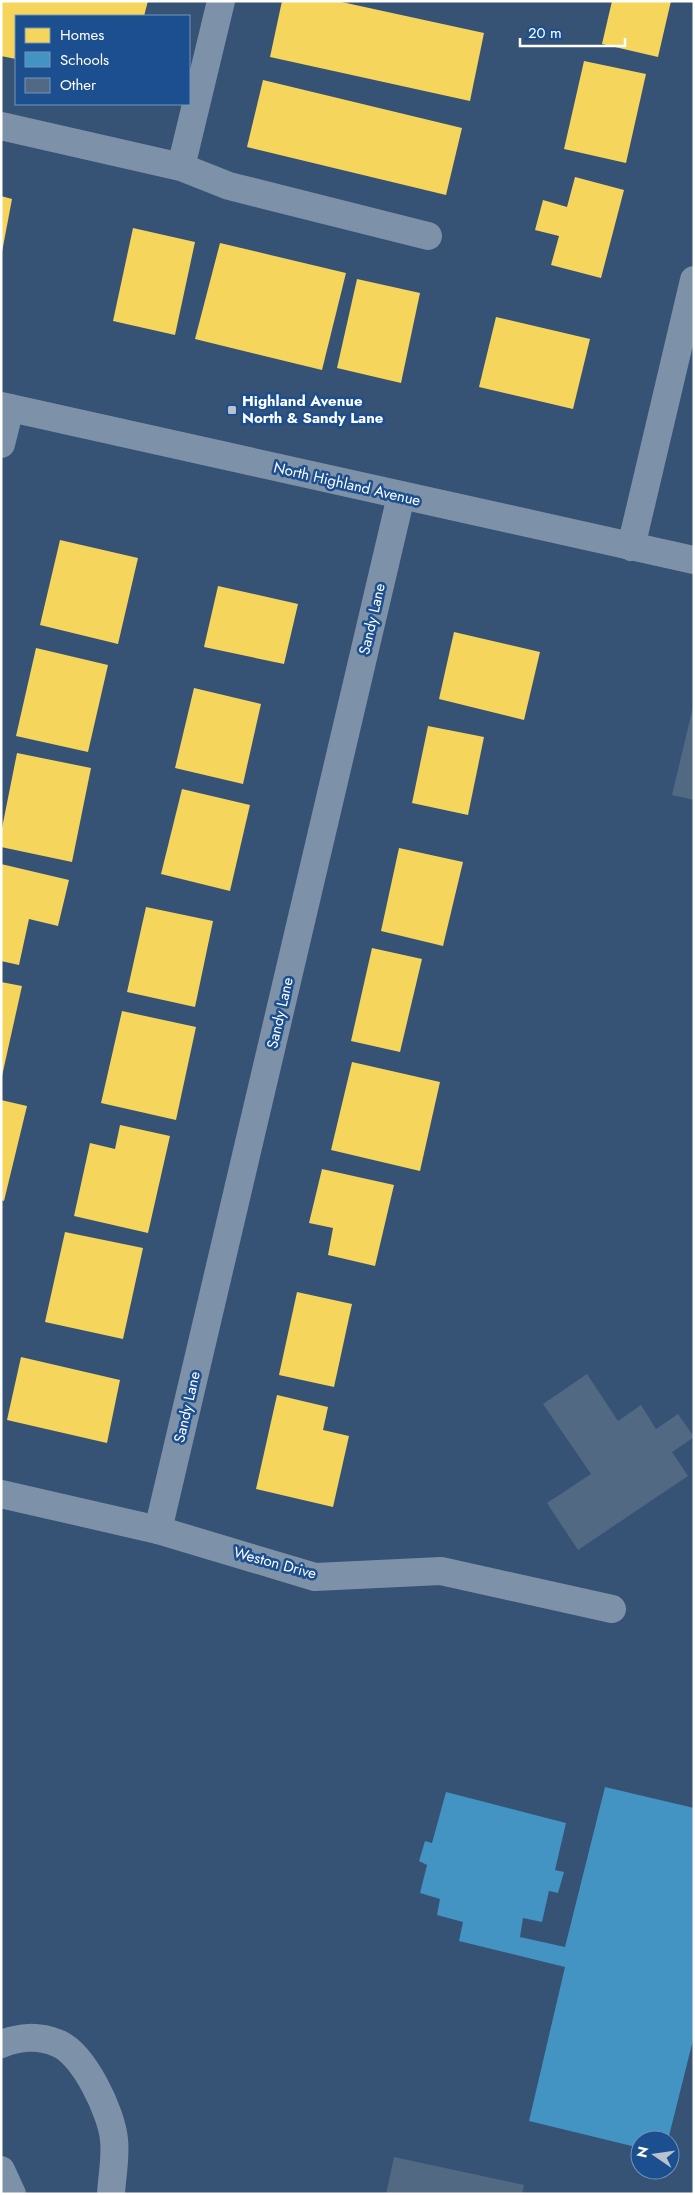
<svg xmlns="http://www.w3.org/2000/svg" width="695" height="2195" font-family="Jost,sans-serif">
	<rect width="100%" height="100%" fill="#365274"/>
	<!-- homes -->
	<g fill="#f6d55c">
		<polygon points="1,1 148,1 144,16 16,16 16,59 1,56"/>
		<polygon points="282,1 337,1 484,33 470,101 270,57"/>
		<polygon points="612,1 671,1 658,57 602,44"/>
		<polygon points="584,61 646,74 626,163 564,149"/>
		<polygon points="263,80 462,128 446,195 247,147"/>
		<polygon points="575,177 624,190 601,278 551,265 559,236 535,230 543,200 567,207"/>
		<polygon points="1,196 12,199 2,252 1,252"/>
		<polygon points="133,228 195,242 175,335 113,321"/>
		<polygon points="220,243 346,273 322,370 195,339"/>
		<polygon points="357,279 420,293 401,383 337,368"/>
		<polygon points="496,317 590,339 573,409 479,387"/>
		<polygon points="60,540 138,558 118,644 40,625"/>
		<polygon points="218,586 298,604 284,664 204,647"/>
		<polygon points="454,632 540,652 524,720 439,699"/>
		<polygon points="36,648 108,665 88,752 16,736"/>
		<polygon points="194,688 261,704 243,784 175,768"/>
		<polygon points="428,726 484,737 468,815 412,803"/>
		<polygon points="17,753 91,768 72,862 1,847 1,833"/>
		<polygon points="182,789 250,805 230,891 161,874"/>
		<polygon points="399,848 463,862 443,946 381,931"/>
		<polygon points="1,864 69,880 58,926 29,919 19,965 1,961"/>
		<polygon points="146,907 213,921 195,1007 127,992"/>
		<polygon points="372,948 422,959 400,1052 351,1041"/>
		<polygon points="1,982 22,986 2,1076 1,1076"/>
		<polygon points="122,1011 196,1027 176,1120 101,1103"/>
		<polygon points="352,1062 440,1082 420,1171 331,1150"/>
		<polygon points="1,1100 27,1106 4,1201 1,1200"/>
		<polygon points="120,1125 170,1136 148,1233 74,1216 90,1143 115,1149"/>
		<polygon points="322,1169 394,1185 375,1266 328,1255 333,1228 309,1223"/>
		<polygon points="65,1232 143,1248 123,1339 45,1322"/>
		<polygon points="297,1292 352,1304 334,1387 279,1375"/>
		<polygon points="21,1357 120,1380 107,1443 7,1420"/>
		<polygon points="277,1395 328,1407 323,1430 349,1436 333,1507 256,1489"/>
	</g>
	<!-- schools -->
	<polygon fill="#4393c3" points="605,1787 694,1808 694,2036 668,2140 640,2140 640,2148 529,2121 565,1967 459,1941 463,1922 437,1915 440,1899 420,1893 427,1865 419,1861 425,1841 432,1843 446,1792 566,1823 555,1870 564,1872 558,1893 549,1891 542,1922 523,1918 520,1937 565,1947"/>
	<!-- building -->
	<g fill="#526984">
		<polygon points="693,707 694,707 694,800 672,795"/>
		<polygon points="587,1374 618,1421 641,1405 656,1429 678,1414 694,1437 672,1452 688,1476 578,1550 547,1503 591,1474 543,1404"/>
		<polygon points="394,2157 524,2185 522,2194 386,2194"/>
	</g>
	<g fill="none" stroke-linecap="round" stroke-linejoin="round">
		<!-- minor -->
		<g stroke="#7d92a8" stroke-width="28">
			<polyline points="1,126 181,167 229,186 428,236"/>
			<polyline points="181,167 221,1"/>
			<polyline points="1,406 694,560"/>
			<polyline points="1,444 10,408"/>
			<polyline points="631,547 694,280"/>
			<polyline points="1,1494 158,1530 315,1577 441,1571 612,1609"/>
			<polyline points="158,1530 401,496"/>
			<path d="M1,2044C20,2037 37,2035 57,2043C83,2052 112,2113 114,2140C116,2157 112,2176 111,2194"/>
			<polyline points="1,2170 12,2194"/>
		</g>
	</g>
	<!-- markers -->
	<rect fill="#b9c2ce" stroke="#1b4f8f" stroke-width="2" x="227" y="405" width="10" height="10" rx="2.5"/>
	<g text-anchor="middle" stroke-width="5" stroke-linejoin="round" paint-order="stroke">
		<!-- poi labels -->
		<g font-size="15" font-weight="bold" fill="#fff" stroke="#1b4f8f" text-anchor="start">
			<text x="242" y="406">Highland Avenue<tspan x="242" dy="17">North &amp; Sandy Lane</tspan></text>
		</g>
		<!-- street labels -->
		<g font-size="15" fill="#fff" stroke="#1b4f8f">
			<text transform="translate(347 484) rotate(13)" y="5">North Highland Avenue</text>
			<text transform="translate(372 619) rotate(-77)" y="5">Sandy Lane</text>
			<text transform="translate(280 1013) rotate(-77)" y="5">Sandy Lane</text>
			<text transform="translate(187 1407) rotate(-77)" y="5">Sandy Lane</text>
			<text transform="translate(275 1563) rotate(15)" y="5">Weston Drive</text>
		</g>
	</g>
	<!-- border -->
	<rect width="695" height="2195" fill="none" stroke="#ffffff" stroke-width="5"/>
	<!-- legend -->
	<rect x="15" y="15" width="175" height="90" fill="#1b4f8f" stroke="#7695bc"/>
	<rect x="25" y="28" width="25" height="15" fill="#f6d55c" stroke="#7695bc"/>
	<text x="60" y="40" font-size="15" fill="#ffffff">Homes</text>
	<rect x="25" y="52" width="25" height="15" fill="#4393c3" stroke="#7695bc"/>
	<text x="60" y="65" font-size="15" fill="#ffffff">Schools</text>
	<rect x="25" y="78" width="25" height="15" fill="#526984" stroke="#7695bc"/>
	<text x="60" y="90" font-size="15" fill="#ffffff">Other</text>
	<!-- north arrow -->
	<g transform="translate(655 2155) rotate(283)"><circle r="24" fill="#1b4f8f" stroke="#7695bc"/>
	<path d="M0-4L9 19L0 12L-9 19Z" fill="#b9c2ce"/>
	<text y="-8" font-size="14" font-weight="bold" text-anchor="middle" fill="#ffffff">N</text>
	</g>
	<!-- scale -->
	<path d="M520 38v8h105v-8" fill="none" stroke="#ffffff" stroke-width="2.5"/>
	<text x="528" y="38" font-size="15" fill="#ffffff" stroke="#1b4f8f" stroke-width="4" paint-order="stroke">20 m</text>
</svg>
